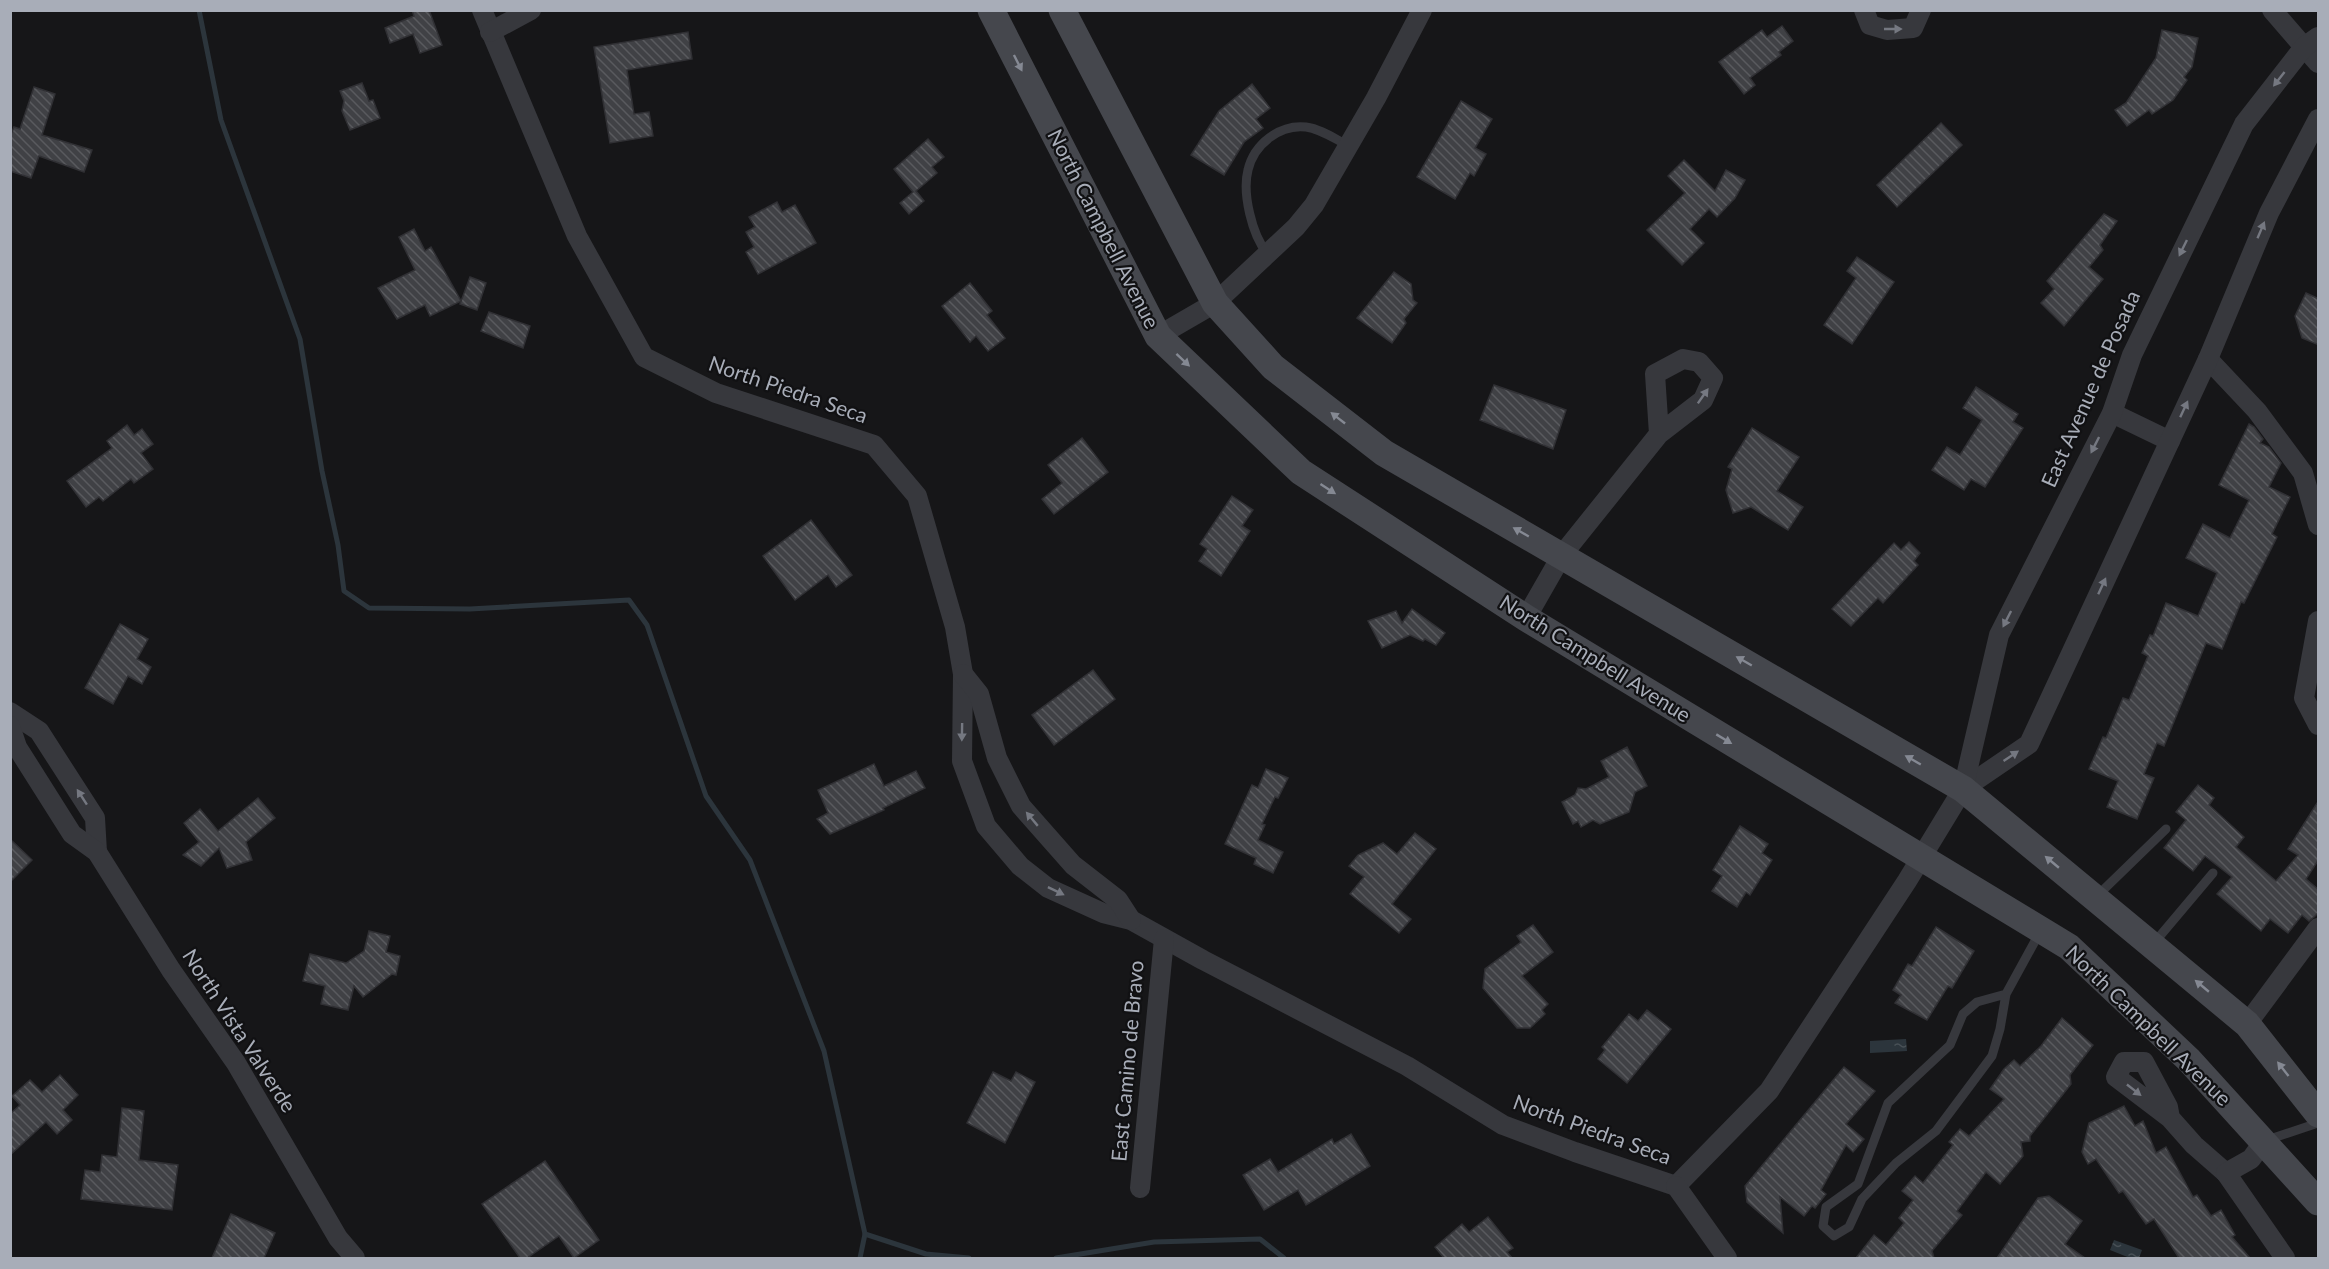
<svg xmlns="http://www.w3.org/2000/svg" width="2329" height="1269" font-family="Lato,sans-serif">
	<defs>
		<pattern id="water-ripples" width="26" height="14" patternUnits="userSpaceOnUse" patternTransform="scale(1.5)"><rect width="26" height="14" fill="#2c353c"/><path d="M2 4q2-2 4 0t4 0M15 11q2-2 4 0t4 0" fill="none" stroke="#485056"/></pattern>
		<pattern id="building-back-hatch" width="6" height="6" patternUnits="userSpaceOnUse" patternTransform="scale(1.5)"><rect width="6" height="6" fill="#404145"/><path d="M-1 5l2 2M0 0l6 6M5-1l2 2" fill="none" stroke="#595a5e"/></pattern>
	</defs>
	<rect width="100%" height="100%" fill="#161618"/>
	<!-- water -->
	<g fill="url(#water-ripples)">
		<polygon points="1906,1039 1907,1051 1870,1053 1870,1041"/>
		<polygon points="2114,1240 2142,1250 2139,1258 2130,1258 2110,1250"/>
	</g>
	<g fill="none" stroke-linecap="round" stroke-linejoin="round">
		<!-- stream -->
		<g stroke="#2c353c" stroke-width="5">
			<polyline points="199,10 221,120 300,339 322,471 338,545 344,591 369,608 470,609 629,600 647,625 706,796 750,860 824,1051 865,1234 926,1254 969,1258"/>
			<polyline points="860,1258 865,1234"/>
			<polyline points="1056,1258 1154,1242 1260,1239 1284,1258"/>
		</g>
	</g>
	<!-- building -->
	<g fill="url(#building-back-hatch)" stroke="#303034" stroke-width="1.5">
		<polygon points="412,10 429,10 442,45 420,53 413,34 390,43 385,28 414,16"/>
		<polygon points="1782,26 1793,41 1779,52 1781,55 1750,78 1755,85 1744,94 1719,62 1762,30 1767,37"/>
		<polygon points="2162,30 2198,38 2192,67 2184,77 2187,80 2173,100 2152,114 2149,110 2127,126 2115,110 2126,103 2156,58"/>
		<polygon points="688,32 692,59 627,70 634,114 649,112 653,136 610,143 594,47"/>
		<polygon points="362,83 369,101 373,100 380,118 350,130 342,111 344,101 340,91"/>
		<polygon points="1252,84 1270,108 1256,119 1263,128 1244,142 1224,175 1191,155 1219,111"/>
		<polygon points="34,87 55,94 42,135 92,150 84,172 39,156 31,178 10,171 10,137 14,127 20,129"/>
		<polygon points="1461,101 1492,119 1475,148 1486,154 1474,176 1470,173 1455,199 1417,177"/>
		<polygon points="1941,123 1962,145 1897,207 1877,185"/>
		<polygon points="928,139 944,157 932,167 937,173 916,191 924,201 909,214 900,203 913,192 894,169"/>
		<polygon points="1684,160 1715,191 1726,170 1745,180 1735,198 1717,217 1709,209 1690,229 1704,243 1682,265 1647,230 1685,193 1668,176"/>
		<polygon points="777,202 782,212 795,205 816,243 758,274 746,252 754,247 746,232 755,227 749,217"/>
		<polygon points="2104,214 2117,221 2100,245 2103,250 2089,267 2103,279 2064,326 2041,303 2054,289 2047,281"/>
		<polygon points="414,229 425,251 431,247 461,301 430,316 425,305 397,319 378,288 415,270 399,237"/>
		<polygon points="1857,257 1894,282 1852,344 1824,325 1856,278 1847,271"/>
		<polygon points="1394,272 1411,284 1413,300 1417,303 1404,319 1406,323 1392,343 1357,318"/>
		<polygon points="470,277 486,283 477,310 460,304"/>
		<polygon points="970,283 992,311 987,315 1005,338 988,351 976,336 970,342 942,306"/>
		<polygon points="2306,293 2319,299 2319,345 2302,338 2295,316"/>
		<polygon points="489,312 530,326 523,348 481,331"/>
		<polygon points="1494,385 1566,410 1553,449 1480,420"/>
		<polygon points="1976,387 2018,414 2013,422 2023,428 1985,487 1971,479 1964,490 1932,470 1947,447 1960,455 1982,420 1963,408"/>
		<polygon points="2249,424 2254,427 2263,439 2260,443 2269,447 2281,463 2269,487 2290,497 2272,534 2277,537 2244,603 2241,602 2222,649 2206,643 2164,746 2157,743 2144,774 2154,778 2137,819 2107,807 2118,781 2089,769 2103,737 2106,738 2123,698 2129,700 2148,656 2142,653 2150,635 2153,636 2166,603 2198,616 2217,573 2186,558 2203,524 2230,538 2249,500 2219,485"/>
		<polygon points="127,425 134,435 142,429 153,444 141,453 153,469 134,483 131,479 103,501 99,497 86,507 67,481 112,448 107,441"/>
		<polygon points="1752,428 1799,457 1777,491 1803,507 1788,530 1751,507 1733,513 1726,490 1732,469 1728,467"/>
		<polygon points="1082,438 1108,472 1054,514 1042,499 1062,483 1048,465"/>
		<polygon points="1232,496 1253,510 1242,526 1250,531 1221,576 1199,561 1207,549 1200,544"/>
		<polygon points="811,520 852,575 836,587 828,575 795,600 763,556"/>
		<polygon points="1909,542 1920,553 1914,561 1918,565 1883,603 1878,598 1851,626 1832,609 1894,543 1901,550"/>
		<polygon points="1412,609 1445,633 1436,645 1425,639 1423,641 1410,635 1382,648 1368,621 1396,611 1402,623"/>
		<polygon points="120,624 148,639 137,659 151,667 142,684 128,676 113,704 85,688"/>
		<polygon points="1093,670 1115,699 1054,745 1032,715"/>
		<polygon points="1627,747 1647,786 1635,792 1629,812 1600,824 1593,820 1581,827 1578,821 1573,824 1562,802 1575,795 1578,788 1586,789 1609,777 1601,761"/>
		<polygon points="874,764 884,786 916,771 925,788 883,808 884,810 830,834 817,819 828,813 818,790"/>
		<polygon points="1266,769 1288,778 1278,798 1275,797 1262,824 1265,825 1258,840 1283,852 1273,873 1254,864 1256,858 1225,844 1252,785 1258,788"/>
		<polygon points="2198,785 2214,798 2209,805 2244,837 2236,847 2276,881 2298,855 2288,849 2319,800 2319,859 2306,879 2319,890 2319,912 2314,917 2309,921 2302,915 2288,933 2270,919 2261,931 2217,894 2232,877 2205,856 2193,871 2164,848 2186,820 2176,812"/>
		<polygon points="258,798 275,818 246,842 252,860 227,868 219,848 201,866 183,855 199,842 184,823 200,809 218,831"/>
		<polygon points="1740,826 1768,844 1762,853 1772,860 1750,895 1746,892 1737,907 1712,891 1722,876 1713,870"/>
		<polygon points="1415,833 1436,849 1392,904 1411,919 1399,933 1350,894 1364,877 1349,866 1358,855 1383,843 1397,854"/>
		<polygon points="10,839 32,860 10,882"/>
		<polygon points="1533,925 1553,952 1522,976 1548,1004 1542,1010 1545,1014 1530,1028 1517,1028 1483,988 1485,969 1521,942 1517,936"/>
		<polygon points="1936,927 1974,951 1952,988 1948,986 1927,1020 1895,1003 1901,995 1893,990 1908,964 1912,966"/>
		<polygon points="369,931 390,936 386,952 400,956 396,975 392,974 363,997 354,986 348,1010 321,1004 325,986 303,981 310,954 346,963 364,951"/>
		<polygon points="1647,1010 1671,1029 1627,1083 1598,1059 1605,1050 1602,1047 1629,1014 1638,1021"/>
		<polygon points="2062,1018 2093,1045 2070,1075 2071,1084 2030,1136 2030,1141 2021,1142 2023,1156 2000,1184 1986,1172 1957,1211 1962,1215 1932,1251 1934,1258 1856,1258 1874,1235 1886,1245 1904,1223 1899,1218 1913,1200 1902,1191 1915,1176 1923,1183 1953,1145 1949,1142 1960,1129 1969,1136 2004,1099 1990,1089 2004,1069 2014,1060 2020,1066 2041,1046"/>
		<polygon points="1844,1067 1875,1091 1846,1124 1864,1139 1853,1152 1846,1145 1821,1190 1826,1194 1815,1208 1812,1206 1804,1216 1780,1197 1783,1233 1747,1202 1745,1186"/>
		<polygon points="993,1072 1011,1081 1016,1072 1035,1082 1005,1143 967,1123"/>
		<polygon points="60,1075 78,1095 63,1110 72,1120 57,1134 46,1122 10,1155 10,1114 20,1105 12,1096 30,1080 42,1092"/>
		<polygon points="2124,1106 2135,1126 2143,1121 2156,1153 2166,1147 2193,1197 2197,1195 2211,1216 2221,1210 2235,1235 2232,1237 2250,1258 2179,1258 2154,1219 2146,1224 2123,1191 2119,1193 2096,1159 2088,1164 2082,1152 2089,1123"/>
		<polygon points="122,1108 144,1111 139,1160 178,1165 172,1210 81,1199 85,1170 100,1172 102,1155 117,1157"/>
		<polygon points="1351,1134 1370,1166 1306,1205 1298,1190 1264,1210 1243,1175 1270,1159 1278,1172 1332,1139 1334,1144"/>
		<polygon points="545,1161 599,1240 574,1258 559,1236 527,1258 520,1258 482,1204"/>
		<polygon points="2049,1196 2082,1221 2065,1244 2085,1258 1997,1258 2038,1198"/>
		<polygon points="231,1214 275,1233 264,1258 212,1258"/>
		<polygon points="1488,1217 1513,1248 1507,1252 1512,1258 1444,1258 1435,1247 1462,1224 1469,1232"/>
	</g>
	<g fill="none" stroke-linecap="round" stroke-linejoin="round">
		<!-- lane -->
		<g stroke="#37383d" stroke-width="9">
			<path d="M1267,253C1252,235 1242,193 1248,170C1254,144 1280,124 1306,127C1321,129 1335,139 1349,146"/>
			<polyline points="2097,896 2166,829"/>
			<polyline points="2154,943 2213,873"/>
			<polyline points="2006,994 1977,1002 1963,1014 1950,1045 1888,1103 1858,1184 1826,1207 1823,1226 1834,1236 1849,1227 1862,1199 1896,1163 1936,1131 1992,1056 2000,1029 2006,994 2040,932"/>
			<polyline points="2267,1140 2318,1123"/>
		</g>
		<!-- street -->
		<g stroke="#37383d" stroke-width="20">
			<polyline points="482,10 577,236 644,357 716,393 874,445 917,496 955,627 963,674 962,761 986,826 1020,866 1048,888 1103,913 1131,920 1203,960 1407,1066 1503,1125 1575,1152 1676,1186"/>
			<polyline points="1864,10 1870,25 1887,30 1913,28 1921,10"/>
			<polyline points="2272,10 2318,63"/>
			<polyline points="490,32 531,10"/>
			<polyline points="1158,336 1215,303 1296,227 1314,205 1376,98 1422,10"/>
			<polyline points="2208,359 2257,411 2303,473 2318,525"/>
			<polyline points="2112,413 2170,441"/>
			<polyline points="1526,618 1562,555 1659,434 1703,400 1713,378 1699,362 1683,359 1655,374 1659,434"/>
			<polyline points="2318,621 2304,698 2318,725"/>
			<polyline points="963,674 979,694 997,758 1021,806 1073,865 1118,900 1131,920"/>
			<polyline points="10,712 39,731 95,818 97,852"/>
			<polyline points="10,726 17,747 72,834 97,852 171,970 236,1063 338,1238 355,1258"/>
			<polyline points="1963,789 2029,744 2208,359 2269,213 2318,119"/>
			<polyline points="2247,1024 2318,928"/>
			<polyline points="2170,1118 2168,1107 2144,1062 2124,1062 2116,1077 2170,1118 2194,1145 2226,1173"/>
			<polyline points="2264,1141 2251,1159 2226,1173 2285,1258"/>
			<polyline points="1676,1186 1769,1091 1907,881 1963,789 1999,635 2112,413 2132,355 2244,124 2304,47 2318,37"/>
			<polyline points="1676,1186 1727,1258"/>
			<polyline points="1140,1188 1164,939"/>
		</g>
		<!-- secondary -->
		<g stroke="#45474d" stroke-width="27">
			<polyline points="991,10 1158,336 1301,472 1526,618 2069,947 2189,1060 2318,1202"/>
			<polyline points="1062,10 1215,303 1273,367 1384,453 1963,789 2247,1024 2318,1114"/>
		</g>
	</g>
	<!-- one-way arrows -->
	<defs><path id="oneway-solid" d="M-6-.8H1V-3.2L6.5 0L1 3.2V.8H-6Z" transform="scale(1.5)"/></defs>
	<g fill="#757881">
		<use href="#oneway-solid" transform="translate(1893 29)"/>
		<use href="#oneway-solid" transform="translate(2279 79) rotate(128)"/>
		<use href="#oneway-solid" transform="translate(2261 230) rotate(-67)"/>
		<use href="#oneway-solid" transform="translate(2183 248) rotate(116)"/>
		<use href="#oneway-solid" transform="translate(1703 396) rotate(-55)"/>
		<use href="#oneway-solid" transform="translate(2184 409) rotate(-65)"/>
		<use href="#oneway-solid" transform="translate(2095 445) rotate(117)"/>
		<use href="#oneway-solid" transform="translate(2102 586) rotate(-65)"/>
		<use href="#oneway-solid" transform="translate(2007 619) rotate(117)"/>
		<use href="#oneway-solid" transform="translate(962 732) rotate(91)"/>
		<use href="#oneway-solid" transform="translate(2011 756) rotate(-34)"/>
		<use href="#oneway-solid" transform="translate(82 797) rotate(-123)"/>
		<use href="#oneway-solid" transform="translate(1032 819) rotate(-130)"/>
		<use href="#oneway-solid" transform="translate(1056 891) rotate(26)"/>
		<use href="#oneway-solid" transform="translate(2134 1090) rotate(38)"/>
	</g>
	<g fill="#858993">
		<use href="#oneway-solid" transform="translate(1018 63) rotate(63)"/>
		<use href="#oneway-solid" transform="translate(1183 360) rotate(43)"/>
		<use href="#oneway-solid" transform="translate(1338 418) rotate(-142)"/>
		<use href="#oneway-solid" transform="translate(1328 489) rotate(33)"/>
		<use href="#oneway-solid" transform="translate(1521 532) rotate(-150)"/>
		<use href="#oneway-solid" transform="translate(1744 661) rotate(-150)"/>
		<use href="#oneway-solid" transform="translate(1724 739) rotate(31)"/>
		<use href="#oneway-solid" transform="translate(1913 760) rotate(-150)"/>
		<use href="#oneway-solid" transform="translate(2052 862) rotate(-140)"/>
		<use href="#oneway-solid" transform="translate(2202 986) rotate(-140)"/>
		<use href="#oneway-solid" transform="translate(2283 1069) rotate(-128)"/>
	</g>
	<g text-anchor="middle" stroke-width="4.5" stroke-linejoin="round" paint-order="stroke">
		<!-- street labels -->
		<g font-size="21" fill="#a8adb8" stroke="#111113">
			<text transform="translate(1103 229) rotate(63)" y="7">North Campbell Avenue</text>
			<text transform="translate(2091 389) rotate(-66)" y="7">East Avenue de Posada</text>
			<text transform="translate(788 390) rotate(19)" y="7">North Piedra Seca</text>
			<text transform="translate(1595 659) rotate(32)" y="7">North Campbell Avenue</text>
			<text transform="translate(2148 1026) rotate(44)" y="7">North Campbell Avenue</text>
			<text transform="translate(239 1031) rotate(57)" y="7">North Vista Valverde</text>
			<text transform="translate(1128 1061) rotate(-85)" y="7">East Camino de Bravo</text>
			<text transform="translate(1592 1130) rotate(20)" y="7">North Piedra Seca</text>
		</g>
	</g>
	<!-- border -->
	<rect width="2329" height="1269" fill="none" stroke="#a8adb8" stroke-width="24"/>
</svg>
